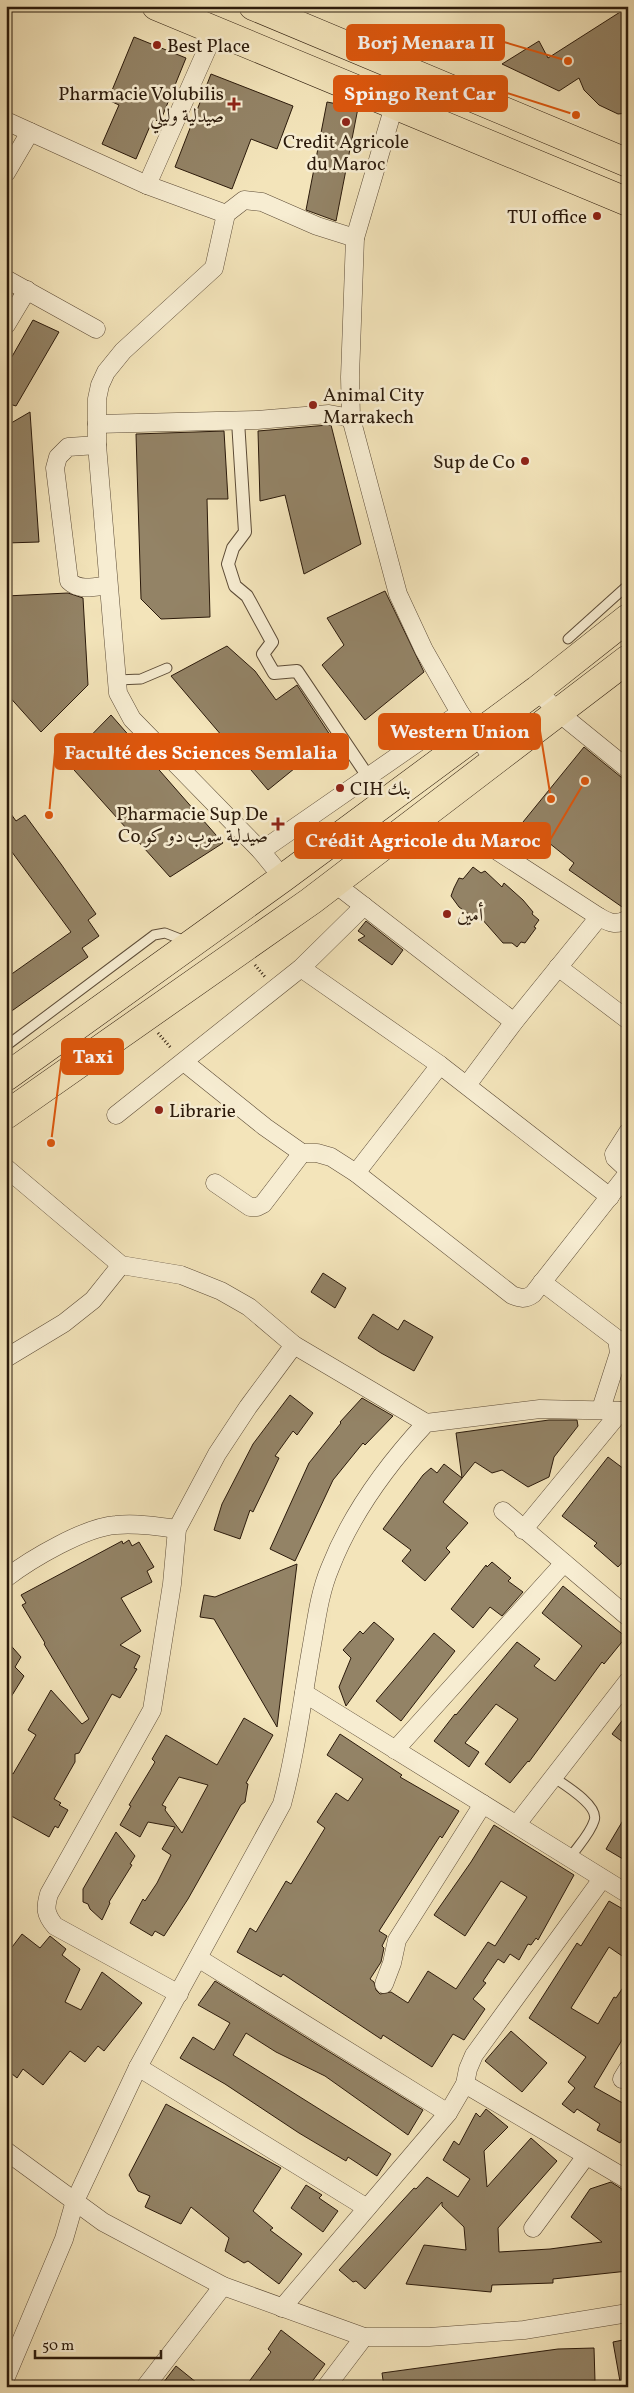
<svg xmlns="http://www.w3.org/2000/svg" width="634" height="2393" font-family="Vollkorn,Amiri,serif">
	<rect width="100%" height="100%" fill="#f3e4ba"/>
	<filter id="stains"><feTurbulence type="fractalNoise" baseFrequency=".004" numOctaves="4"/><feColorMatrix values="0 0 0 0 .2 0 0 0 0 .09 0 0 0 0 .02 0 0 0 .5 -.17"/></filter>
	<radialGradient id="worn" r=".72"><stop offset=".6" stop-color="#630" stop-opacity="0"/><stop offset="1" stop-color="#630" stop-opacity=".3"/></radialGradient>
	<!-- building -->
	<g fill="#938366" stroke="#2b1a0b" fill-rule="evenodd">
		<polygon points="628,7 628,113 618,114 599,105 584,90 579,78 559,91 502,64 539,41 548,58"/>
		<polygon points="134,37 186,58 160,122 153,119 136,159 102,144 119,105 108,100"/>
		<polygon points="211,74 293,106 277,149 251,139 232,189 175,167"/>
		<polygon points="327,102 358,108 336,221 306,210"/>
		<polygon points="33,320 59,332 16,406 6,403 6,367"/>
		<polygon points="30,412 39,542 6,543 6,426"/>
		<polygon points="328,425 331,425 361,544 304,574 285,495 260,501 258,431"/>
		<polygon points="224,431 228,499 207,499 210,617 161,619 141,599 136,434"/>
		<polygon points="385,591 424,672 365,720 322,665 344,645 327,618"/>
		<polygon points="68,593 83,598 88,685 41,732 6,693 6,596"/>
		<polygon points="227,646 255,671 276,700 297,685 332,738 268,790 171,676"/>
		<polygon points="111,715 223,843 170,877 66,761"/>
		<polygon points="584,747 621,777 628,779 628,908 625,909 569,870 574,863 523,822"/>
		<polygon points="6,807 16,821 25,815 61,864 96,914 88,920 99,936 82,948 88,957 6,1015 6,978 71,932 6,844"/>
		<polygon points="473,867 481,873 485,871 502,887 504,883 523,900 533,912 532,914 539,920 534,927 536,928 525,943 521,942 517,947 512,943 503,943 481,918 477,920 459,907 451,896 454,888 459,878 463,879"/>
		<polygon points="366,921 403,950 392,965 358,940 365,936 358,931"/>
		<polygon points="323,1273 346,1288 335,1308 311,1292"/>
		<polygon points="373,1314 398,1330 404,1320 433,1337 414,1371 381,1353 358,1338"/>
		<polygon points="290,1395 313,1413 297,1435 293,1431 275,1456 279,1458 253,1512 250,1510 240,1539 214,1530 222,1504 253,1444"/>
		<polygon points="362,1398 393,1416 365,1445 363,1443 333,1480 295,1561 270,1549 309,1463 341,1423 340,1422"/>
		<polygon points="549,1420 577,1420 578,1426 554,1457 549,1477 528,1487 502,1470 492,1473 475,1462 443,1502 468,1523 446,1548 450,1552 425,1581 402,1561 411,1550 383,1529 423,1475 431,1468 437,1473 444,1464 462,1478 456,1433"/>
		<polygon points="608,1457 628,1472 628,1556 618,1567 594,1546 597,1543 562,1516"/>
		<polygon points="129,1540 132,1546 139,1542 154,1567 147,1571 152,1582 121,1598 141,1631 120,1645 140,1656 134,1668 137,1669 120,1698 112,1694 79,1753 75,1754 75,1762 54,1799 61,1803 59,1805 68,1810 58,1828 55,1826 49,1837 6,1813 6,1770 13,1774 36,1735 28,1730 51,1690 82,1724 89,1719 44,1644 45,1643 22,1605 26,1603 21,1595 122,1541 123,1544"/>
		<polygon points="492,1562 511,1578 508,1581 523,1592 502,1616 490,1607 473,1628 451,1609 486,1565 487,1567"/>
		<polygon points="297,1564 277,1727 214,1619 200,1617 204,1595 215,1597"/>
		<polygon points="563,1586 626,1637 604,1664 602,1662 529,1762 528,1761 510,1783 485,1764 518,1719 496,1704 465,1743 479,1752 469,1767 434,1741 455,1714 456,1715 517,1642 540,1659 534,1666 555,1681 582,1646 542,1613"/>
		<polygon points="374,1622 394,1639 346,1706 339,1687 351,1658 343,1650 360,1631 363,1634"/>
		<polygon points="434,1633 455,1651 401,1721 376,1701"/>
		<polygon points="6,1640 21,1657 15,1667 24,1676 6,1705"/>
		<polygon points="628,1713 628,1746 612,1734"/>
		<path d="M244,1718L273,1735L246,1783L248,1784L245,1802L241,1805L188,1899L164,1936L155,1931L152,1936L130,1923L143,1899L145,1901L157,1883L171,1855L162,1849L175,1827L148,1822L140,1837L120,1825L131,1806L129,1805L155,1762L152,1759L166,1735L217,1765ZM179,1777L208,1785L182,1833L165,1810L166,1807L162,1805Z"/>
		<polygon points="340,1734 402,1775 400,1777 459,1811 442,1838 440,1836 379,1931 387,1936 382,1946 384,1948 381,1962 370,1979 374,1982 376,1990 380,1994 391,1992 408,2003 428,1971 456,1989 488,1942 495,1946 527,1897 501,1881 465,1936 434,1915 471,1862 494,1825 574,1875 538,1940 536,1938 531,1945 528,1944 519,1960 510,1954 504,1963 498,1959 483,1981 486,1983 473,1999 485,2009 464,2040 453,2034 432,2067 383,2035 381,2039 283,1974 281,1977 237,1952 250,1928 256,1932 286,1881 291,1884 325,1828 317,1822 336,1793 348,1801 363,1779 327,1755"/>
		<polygon points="628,1812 628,1862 606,1849"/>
		<polygon points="116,1832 135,1856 130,1864 132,1865 109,1902 110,1903 102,1920 90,1909 88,1904 83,1902 83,1889"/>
		<polygon points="609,1901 628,1912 628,1960 609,1947 571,2008 598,2024 614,1997 616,1998 628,1980 628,2030 594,2087 628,2106 628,2130 620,2143 597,2130 600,2124 577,2109 574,2113 562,2104 575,2088 568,2082 586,2057 529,2018 577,1943 581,1946"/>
		<polygon points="22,1934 40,1948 50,1936 66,1949 62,1955 80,1969 65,2002 81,2010 102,1972 142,2003 104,2051 98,2046 85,2062 70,2051 43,2085 23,2069 17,2078 6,2069 6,1955"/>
		<polygon points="215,1981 423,2110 408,2135 325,2076 276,2052 246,2033 233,2055 391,2154 377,2176 348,2157 346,2161 299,2133 225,2084 180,2058 193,2037 214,2050 230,2023 198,2005"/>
		<polygon points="511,2031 547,2063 522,2092 485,2061"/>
		<polygon points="166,2104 281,2168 253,2211 273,2228 270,2230 302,2254 279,2284 248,2261 244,2263 225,2251 229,2238 191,2207 181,2224 145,2207 150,2196 138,2191 129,2175"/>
		<polygon points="486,2109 508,2127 484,2151 487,2187 531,2138 557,2161 498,2228 499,2252 550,2249 602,2242 571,2217 590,2189 611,2182 622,2189 622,2191 626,2191 628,2198 628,2271 553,2279 553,2283 492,2285 491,2292 406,2284 424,2245 466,2250 464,2227 442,2206 442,2202 365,2289 356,2281 353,2282 339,2270 414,2188 416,2189 427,2177 458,2197 470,2179 443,2160 454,2141 459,2145 476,2113 480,2117"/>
		<polygon points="306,2185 322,2195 319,2198 338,2211 323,2232 291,2208"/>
		<polygon points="281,2330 325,2364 308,2387 245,2387 271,2352 268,2349"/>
		<polygon points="628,2339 628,2386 621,2387 613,2342"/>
		<polygon points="594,2348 595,2381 522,2387 384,2387 382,2373 558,2349"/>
		<polygon points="176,2366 202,2387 160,2387"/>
	</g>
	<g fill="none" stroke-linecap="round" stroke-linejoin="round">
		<!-- service casing -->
		<g stroke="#5d4c37" stroke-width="11">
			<g id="service">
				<polyline points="568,639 628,585"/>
				<polyline points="117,680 141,679 167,668"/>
				<polyline points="6,1046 154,935 165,933 188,942"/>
				<path d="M553,1777C565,1785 600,1806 594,1821C590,1834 577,1847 570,1858"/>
			</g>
		</g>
		<!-- pedestrian casing -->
		<g stroke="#5d4c37" stroke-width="14">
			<polyline id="pedestrian" points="238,421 245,532 233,548 228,564 235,586 247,596 272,642 263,654 274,673 297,671 369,778"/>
		</g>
		<!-- minor casing -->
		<g stroke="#5d4c37" stroke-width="19">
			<g id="minor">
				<polyline points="394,106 355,238 350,377 351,418 398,594 424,650 460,713 495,761"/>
				<polyline points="6,121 147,185 226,214"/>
				<polyline points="6,173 30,132"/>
				<polyline points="147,185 215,31"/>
				<polyline points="6,279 96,329"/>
				<polyline points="6,325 27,290"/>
				<polyline points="97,424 257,420 329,414 351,418"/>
				<path d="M97,445L68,447L58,457L55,468L69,581C79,591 94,587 108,585"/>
				<polyline points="537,690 559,713 628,769"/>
				<path d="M482,841L599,917C610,923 616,926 628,919"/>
				<polyline points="261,851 460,713"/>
				<polyline points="283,878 261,851 132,719 118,693 97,445 97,399 100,385 106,372 123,351 214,268 226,214 244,200 262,202 317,226 355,238"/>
				<polyline points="334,883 514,1022"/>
				<polyline points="558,967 628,1020"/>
				<polyline points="301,968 440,1065 610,1197"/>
				<path d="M184,1062L265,1127L302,1153H317L331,1157L356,1173L512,1295C520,1298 525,1300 533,1294L628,1173"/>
				<polyline points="467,1085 514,1022 599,917"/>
				<polyline points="116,1115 301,968 364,906"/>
				<polyline points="628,1132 614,1154 615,1158 628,1170"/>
				<polyline points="6,1168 121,1265 181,1275 221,1291 249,1307 294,1345 426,1423"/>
				<polyline points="356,1173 440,1065"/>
				<polyline points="215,1183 250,1207 257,1207 263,1204 302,1153"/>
				<polyline points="542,1282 617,1339 619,1353 601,1409"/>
				<polyline points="6,1358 64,1323 93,1300 121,1265"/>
				<polyline points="503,1511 628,1617"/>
				<polyline points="523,1530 621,1411"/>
				<path d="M6,1578C31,1559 85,1527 116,1525C136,1523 157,1526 177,1529"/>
				<polyline points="304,1693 628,1894"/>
				<polyline points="395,1750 564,1563"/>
				<polyline points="517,1824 628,1681"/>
				<polyline points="198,1958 448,2113"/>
				<polyline points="384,1984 392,1963 397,1940 483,1804"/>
				<path d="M179,1994L55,1926C45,1914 45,1908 49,1894L152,1710L172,1584L177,1529L217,1454L248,1407L294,1345"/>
				<polyline points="138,2067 367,2208"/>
				<polyline points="622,2079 628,2069"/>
				<polyline points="465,2084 628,2180"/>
				<polyline points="6,2151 103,2222 223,2286 364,2337 429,2337 524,2330 628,2313"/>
				<polyline points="533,2228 586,2156"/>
				<polyline points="282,2308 448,2113 465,2084 468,2069 474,2055 602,1879"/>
				<path d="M6,2377L64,2239L75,2201L138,2067L282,1804C296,1753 302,1701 311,1650C316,1623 319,1594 330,1568C351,1514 387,1465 426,1423L540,1409L628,1411"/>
				<polyline points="145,2387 223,2286"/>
				<polyline points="326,2387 364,2337"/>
			</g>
		</g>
		<!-- primary casing -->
		<g stroke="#2b1a0b" stroke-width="29">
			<g id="primary">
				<polyline points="156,6 628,202"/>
				<polyline points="253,6 628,163"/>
				<polyline points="6,1077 283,878 537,690 628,618"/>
				<polyline points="6,1115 311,901 628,659"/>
			</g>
		</g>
		<!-- path -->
		<g stroke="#2b1a0b" stroke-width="3" stroke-dasharray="1 2.5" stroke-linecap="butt">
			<polyline points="255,965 265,977"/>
			<polyline points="158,1033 171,1048"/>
		</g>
		<!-- service -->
		<use href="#service" stroke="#f7edd2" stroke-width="9"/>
		<!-- pedestrian -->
		<use href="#pedestrian" stroke="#f7edd2" stroke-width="12"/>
		<!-- minor -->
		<use href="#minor" stroke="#f7edd2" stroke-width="18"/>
		<!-- primary -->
		<use href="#primary" stroke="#f3e4ba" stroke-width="28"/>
	</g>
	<!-- markers -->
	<g fill="#8f2418" stroke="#f7edd2" stroke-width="2">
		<circle cx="157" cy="45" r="5"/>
		<path d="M231.5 96.5h5v5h5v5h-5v5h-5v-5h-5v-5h5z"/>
		<circle cx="346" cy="122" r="5"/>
		<circle cx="597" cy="216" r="5"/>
		<circle cx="313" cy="405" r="5"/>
		<circle cx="525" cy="461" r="5"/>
		<circle cx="340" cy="788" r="5"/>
		<path d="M275.5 816.5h5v5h5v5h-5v5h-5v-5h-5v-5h5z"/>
		<circle cx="447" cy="914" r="5"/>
		<circle cx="159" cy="1110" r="5"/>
	</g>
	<g text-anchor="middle" stroke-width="5" stroke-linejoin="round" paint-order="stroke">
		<!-- poi labels -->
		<g font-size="19" fill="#2b1a0b" stroke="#f7edd2" text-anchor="start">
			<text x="167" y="52">Best Place</text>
			<text x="224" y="100" text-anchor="end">Pharmacie Volubilis<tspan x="224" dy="22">صيدلية وليلي</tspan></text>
			<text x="346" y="148" text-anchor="middle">Credit Agricole<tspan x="346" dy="22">du Maroc</tspan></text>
			<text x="587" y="223" text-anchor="end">TUI office</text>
			<text x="323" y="401">Animal City<tspan x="323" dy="22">Marrakech</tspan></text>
			<text x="515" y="468" text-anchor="end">Sup de Co</text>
			<text x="350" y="795">CIH بنك</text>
			<text x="268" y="820" text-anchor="end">Pharmacie Sup De<tspan x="268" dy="22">Co صيدلية سوب دو كو</tspan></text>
			<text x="457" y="921">أمين</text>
			<text x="169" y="1117">Librarie</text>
		</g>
	</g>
	<!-- callouts -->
	<path fill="none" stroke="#df560c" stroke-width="2" d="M568 61L504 42M576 115L507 93M551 799L540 731M49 815L55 752M585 781L550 840M51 1143L62 1056"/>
	<g fill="#df560c" stroke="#f7edd2" stroke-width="2">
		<circle cx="568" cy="61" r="5"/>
		<circle cx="576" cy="115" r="5"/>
		<circle cx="551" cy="799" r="5"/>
		<circle cx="49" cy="815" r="5"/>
		<circle cx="585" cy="781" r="5"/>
		<circle cx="51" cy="1143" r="5"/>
	</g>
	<g fill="#df560c" stroke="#df560c" stroke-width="2">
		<rect x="347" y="25" width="157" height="35" rx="5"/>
		<rect x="334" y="76" width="173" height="35" rx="5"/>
		<rect x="379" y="714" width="161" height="35" rx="5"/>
		<rect x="55" y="734" width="293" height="35" rx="5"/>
		<rect x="295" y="823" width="255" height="35" rx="5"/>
		<rect x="62" y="1039" width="61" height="35" rx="5"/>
	</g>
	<g font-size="20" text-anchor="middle" font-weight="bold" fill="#fff">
		<text x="426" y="49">Borj Menara II</text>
		<text x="420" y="100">Spingo Rent Car</text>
		<text x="460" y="738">Western Union</text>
		<text x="201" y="759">Faculté des Sciences Semlalia</text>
		<text x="423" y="847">Crédit Agricole du Maroc</text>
		<text x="93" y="1063">Taxi</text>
	</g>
	<!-- margin -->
	<rect width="634" height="2393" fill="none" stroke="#f3e4ba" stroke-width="25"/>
	<rect x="8" y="8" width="619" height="2378" fill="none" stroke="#2b1a0b" stroke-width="2.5"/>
	<rect x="12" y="12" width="609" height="2368" fill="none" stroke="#2b1a0b"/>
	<!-- scale -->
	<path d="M35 2350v8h126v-8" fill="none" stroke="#2b1a0b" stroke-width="2.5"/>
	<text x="42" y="2350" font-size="15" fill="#2b1a0b" stroke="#f7edd2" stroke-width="4" paint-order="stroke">50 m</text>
	<rect width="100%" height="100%" filter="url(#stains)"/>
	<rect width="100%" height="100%" fill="url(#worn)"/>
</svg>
